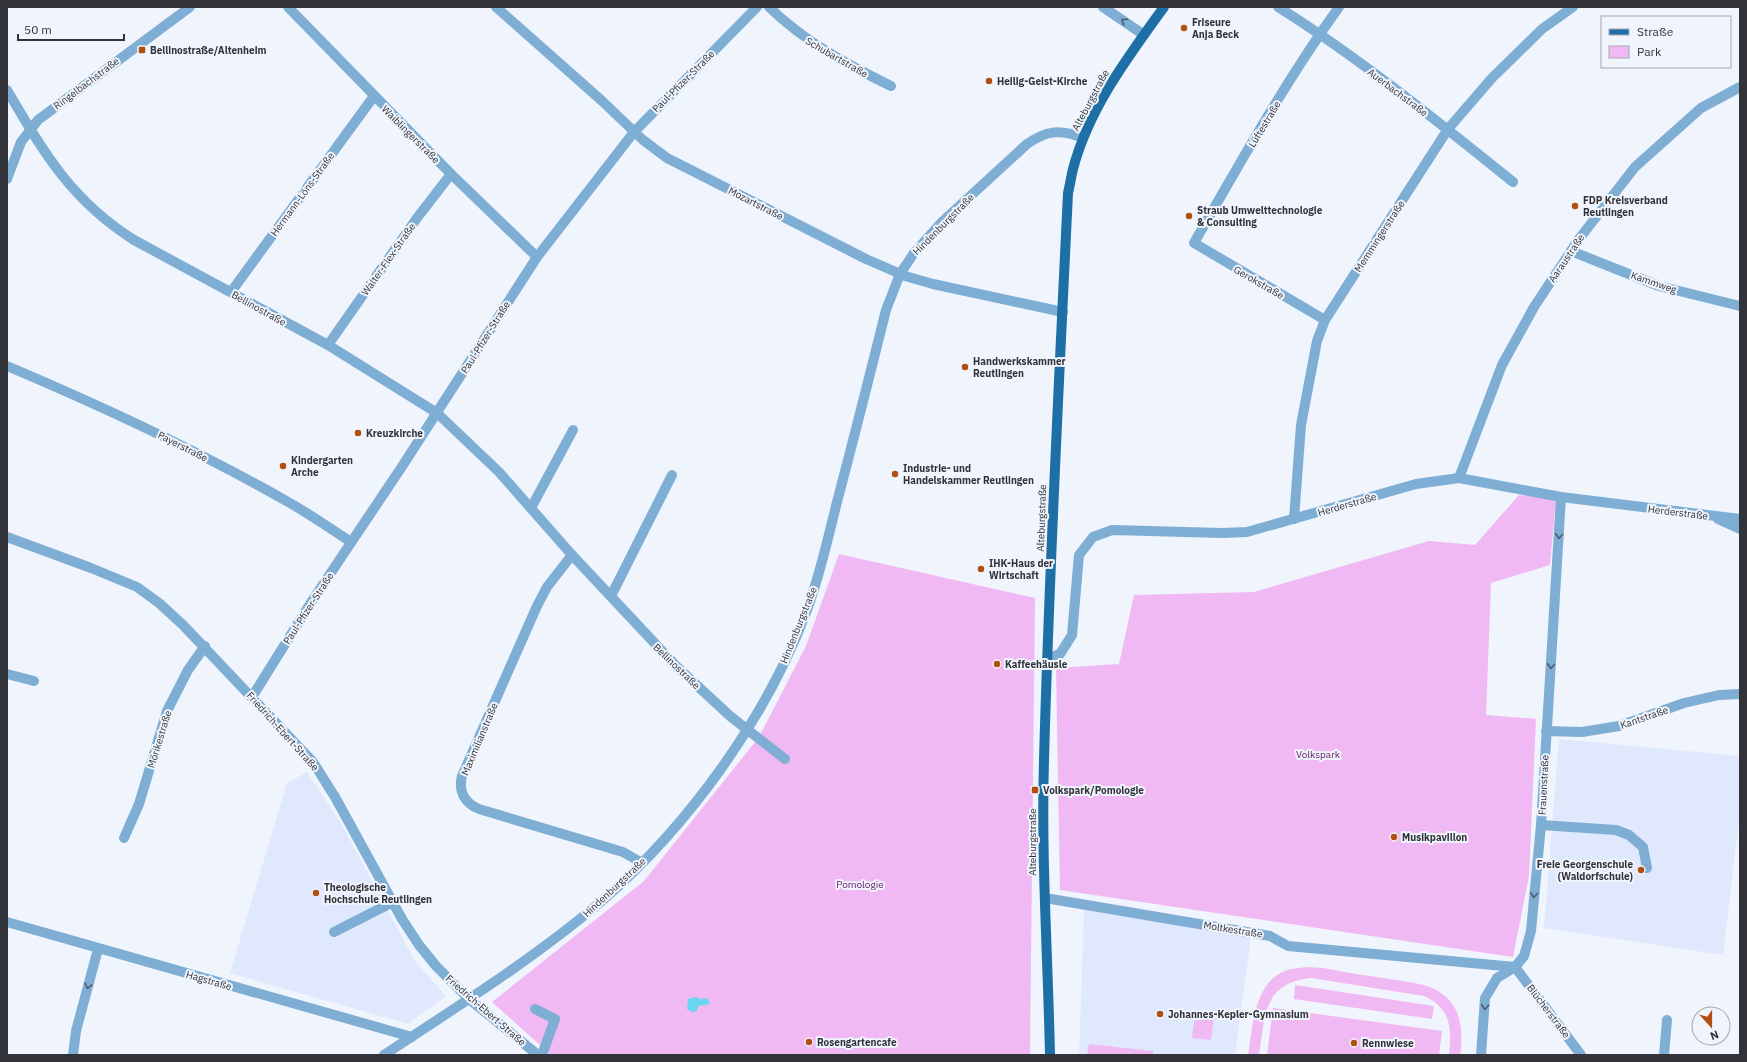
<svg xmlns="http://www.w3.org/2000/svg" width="1747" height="1062" font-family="'IBM Plex Sans',sans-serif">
	<rect width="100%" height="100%" fill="#f0f4fd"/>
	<!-- built -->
	<g fill="#e0e8fe">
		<polygon points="1559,739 1740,756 1740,812 1723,955 1544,928"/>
		<polygon points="307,772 342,825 415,961 446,996 408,1024 230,973 287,783"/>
		<polygon points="1084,910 1251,937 1235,1055 1079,1055"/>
	</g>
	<!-- green -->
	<g fill="#f1b9f3">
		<polygon points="1519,495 1556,499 1550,565 1491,583 1486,715 1536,719 1529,876 1513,957 1060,890 1056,668 1119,664 1134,595 1254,592 1429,541 1475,545"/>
		<polygon points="839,554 1035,598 1030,1055 551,1055 492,1002 644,881 759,737 806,646"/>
		<path d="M1307,967L1323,968C1345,972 1367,976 1390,979C1401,981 1412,982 1423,985C1458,994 1465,1023 1460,1055H1449C1452,1029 1451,1008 1424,996L1311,978C1263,983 1265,1016 1259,1055H1248C1253,1025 1254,978 1291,969C1296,968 1302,968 1307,967Z"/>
		<polygon points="1295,985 1434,1006 1432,1019 1294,999"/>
		<polygon points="1273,1008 1442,1031 1439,1055 1267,1055"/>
		<polygon points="1195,1015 1214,1017 1211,1040 1192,1038"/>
		<polygon points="1089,1044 1153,1051 1153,1055 1087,1055"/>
	</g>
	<!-- water -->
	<polygon fill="#67d6f1" points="696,997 700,999 707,998 710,1004 698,1006 697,1011 692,1012 687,1009 688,999"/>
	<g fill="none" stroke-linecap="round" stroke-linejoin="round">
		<!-- minor -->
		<g stroke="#7faed4" stroke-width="10">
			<polyline points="288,7 451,174 537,257"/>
			<polyline points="496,7 601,100 643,140 667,158 866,259 905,276 933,284 1063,312"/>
			<path d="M769,7C805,42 846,64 891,86"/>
			<polyline points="1103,7 1144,35"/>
			<path d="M1278,7C1361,59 1437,121 1513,182"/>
			<path d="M7,90C44,153 71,200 134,240L328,345L437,413L499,472L572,555L677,667L730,716L785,759"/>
			<polyline points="7,179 21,142 38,120 190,7"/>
			<polyline points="1571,251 1659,286 1740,306"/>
			<polyline points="231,292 374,96"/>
			<path d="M1325,320L1194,243C1240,163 1285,82 1339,7"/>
			<polyline points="328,345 417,218 451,174"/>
			<path d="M7,366C104,407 199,451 290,503C311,515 331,529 351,542"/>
			<polyline points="1459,478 1502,365 1534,307 1579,239 1635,167 1701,108 1740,87"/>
			<polyline points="531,508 573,430"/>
			<polyline points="1294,519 1301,425 1317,341 1325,320 1448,129 1492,78 1542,29 1573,7"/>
			<polyline points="1718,519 1740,529"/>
			<polyline points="7,537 91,568 137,587 159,603 183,625 313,762 335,797 402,919 419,945 436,966 469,999 538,1055"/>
			<path d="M572,555L547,587L537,606L462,776C458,792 465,803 479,809L623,852L642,863"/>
			<polyline points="611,596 672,475"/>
			<polyline points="1047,659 1060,654 1072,635 1079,555 1093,537 1112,530 1222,533 1247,532 1416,484 1459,478 1561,497 1740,519"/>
			<polyline points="7,674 34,681"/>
			<polyline points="252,697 312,601 403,465 537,257 634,132 757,7"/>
			<polyline points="1546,731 1582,732 1619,726 1684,703 1719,695 1740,694"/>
			<polyline points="1541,825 1616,830 1629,835 1643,847 1647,868"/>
			<polyline points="124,838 139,804 167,711 188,670 205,646"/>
			<polyline points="1045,898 1270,936 1288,946 1515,967 1581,1055"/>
			<polyline points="7,922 412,1037"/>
			<polyline points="334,932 393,902"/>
			<polyline points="535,1009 555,1019 542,1055"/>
			<polyline points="73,1055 76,1031 98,949"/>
			<path d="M384,1055C458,1006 535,958 603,900C689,825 767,717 807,610C820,575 828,538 837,502C854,438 870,374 886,310L900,274L914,253L941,223L1027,144C1047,130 1061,129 1083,138"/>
			<polyline points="1481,1055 1485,998 1497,978 1515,967 1524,956 1531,931 1541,825 1561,497"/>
			<polyline points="1664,1055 1667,1020"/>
		</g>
		<!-- major -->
		<path stroke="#1e6fa5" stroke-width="10" d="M1050,1055C1048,957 1041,859 1044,760C1049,571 1059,382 1068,193C1070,185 1071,177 1073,169C1089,108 1128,57 1164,7"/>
	</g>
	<!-- one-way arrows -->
	<defs><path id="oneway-chevron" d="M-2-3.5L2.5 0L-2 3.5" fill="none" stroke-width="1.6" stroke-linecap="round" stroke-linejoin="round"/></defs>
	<g stroke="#4c5e6f">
		<use href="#oneway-chevron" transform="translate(1124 21) rotate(-146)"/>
		<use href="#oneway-chevron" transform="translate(1559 536) rotate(94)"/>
		<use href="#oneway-chevron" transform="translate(1551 666) rotate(94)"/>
		<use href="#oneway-chevron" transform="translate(1534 895) rotate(95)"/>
		<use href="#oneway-chevron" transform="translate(88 986) rotate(105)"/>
		<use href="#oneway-chevron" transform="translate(1485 1007) rotate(95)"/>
	</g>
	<!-- markers -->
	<g fill="#b04f10" stroke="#f0f4fd" stroke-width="1.5">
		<circle cx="1184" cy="28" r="4"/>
		<rect x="138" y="46" width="8" height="8" rx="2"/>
		<circle cx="989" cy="81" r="4"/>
		<circle cx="1575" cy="206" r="4"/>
		<circle cx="1189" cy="216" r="4"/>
		<circle cx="965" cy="367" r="4"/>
		<circle cx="358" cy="433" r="4"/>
		<circle cx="283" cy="466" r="4"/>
		<circle cx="895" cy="474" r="4"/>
		<circle cx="981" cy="569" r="4"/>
		<circle cx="997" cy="664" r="4"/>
		<rect x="1031" y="786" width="8" height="8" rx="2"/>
		<circle cx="1394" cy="837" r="4"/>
		<circle cx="1641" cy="870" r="4"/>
		<circle cx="316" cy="893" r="4"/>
		<circle cx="1160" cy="1014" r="4"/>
		<circle cx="809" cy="1042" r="4"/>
		<circle cx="1354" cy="1043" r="4"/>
	</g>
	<g text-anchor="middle" stroke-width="4" stroke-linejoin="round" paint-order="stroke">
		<!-- poi labels -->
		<g font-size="10" font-weight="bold" fill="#313339" stroke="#f0f4fd" text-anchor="start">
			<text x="1192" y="26">Friseure<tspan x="1192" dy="12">Anja Beck</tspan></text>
			<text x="150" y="54">Bellinostraße/Altenheim</text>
			<text x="997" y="85">Heilig-Geist-Kirche</text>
			<text x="1583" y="204">FDP Kreisverband<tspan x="1583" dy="12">Reutlingen</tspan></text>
			<text x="1197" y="214">Straub Umwelttechnologie<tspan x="1197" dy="12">&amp; Consulting</tspan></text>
			<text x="973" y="365">Handwerkskammer<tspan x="973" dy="12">Reutlingen</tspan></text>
			<text x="366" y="437">Kreuzkirche</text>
			<text x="291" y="464">Kindergarten<tspan x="291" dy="12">Arche</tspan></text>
			<text x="903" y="472">Industrie- und<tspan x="903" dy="12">Handelskammer Reutlingen</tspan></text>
			<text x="989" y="567">IHK-Haus der<tspan x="989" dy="12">Wirtschaft</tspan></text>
			<text x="1005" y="668">Kaffeehäusle</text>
			<text x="1043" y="794">Volkspark/Pomologie</text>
			<text x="1402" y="841">Musikpavillon</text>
			<text x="1633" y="868" text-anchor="end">Freie Georgenschule<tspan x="1633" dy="12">(Waldorfschule)</tspan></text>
			<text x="324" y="891">Theologische<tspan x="324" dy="12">Hochschule Reutlingen</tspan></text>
			<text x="1168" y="1018">Johannes-Kepler-Gymnasium</text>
			<text x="817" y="1046">Rosengartencafe</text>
			<text x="1362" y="1047">Rennwiese</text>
		</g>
		<!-- street labels -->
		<g font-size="10" fill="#313339" stroke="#f0f4fd">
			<text transform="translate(837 57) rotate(30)" y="4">Schubartstraße</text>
			<text transform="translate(683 81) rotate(-45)" y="4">Paul-Pfizer-Straße</text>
			<text transform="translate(86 83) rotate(-37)" y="4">Ringelbachstraße</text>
			<text transform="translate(1398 92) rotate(37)" y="4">Auerbachstraße</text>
			<text transform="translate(1090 100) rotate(-62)" y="4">Alteburgstraße</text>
			<text transform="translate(1264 124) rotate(-59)" y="4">Lüftestraße</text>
			<text transform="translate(411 134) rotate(45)" y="4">Waiblingerstraße</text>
			<text transform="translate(302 194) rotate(-54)" y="4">Hermann-Löns-Straße</text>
			<text transform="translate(756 203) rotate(27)" y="4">Mozartstraße</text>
			<text transform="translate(943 224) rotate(-45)" y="4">Hindenburgstraße</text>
			<text transform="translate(1379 236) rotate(-57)" y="4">Memmingerstraße</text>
			<text transform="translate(1566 258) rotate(-56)" y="4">Aaraustraße</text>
			<text transform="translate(388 259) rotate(-55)" y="4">Walter-Flex-Straße</text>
			<text transform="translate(1259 282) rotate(30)" y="4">Gerokstraße</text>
			<text transform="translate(1654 282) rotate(19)" y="4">Kammweg</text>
			<text transform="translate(259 308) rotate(29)" y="4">Bellinostraße</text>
			<text transform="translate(485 337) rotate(-58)" y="4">Paul-Pfizer-Straße</text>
			<text transform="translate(183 446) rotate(27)" y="4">Payerstraße</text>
			<text transform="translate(1347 504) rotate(-16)" y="4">Herderstraße</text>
			<text transform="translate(1678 512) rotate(7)" y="4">Herderstraße</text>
			<text transform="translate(1041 518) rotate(-88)" y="4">Alteburgstraße</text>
			<text transform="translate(308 608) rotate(-57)" y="4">Paul-Pfizer-Straße</text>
			<text transform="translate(798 625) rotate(-68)" y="4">Hindenburgstraße</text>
			<text transform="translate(677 666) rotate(44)" y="4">Bellinostraße</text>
			<text transform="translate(1644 717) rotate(-19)" y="4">Kantstraße</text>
			<text transform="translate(283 731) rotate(48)" y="4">Friedrich-Ebert-Straße</text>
			<text transform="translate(159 739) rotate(-73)" y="4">Mörikestraße</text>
			<text transform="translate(479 739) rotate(-67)" y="4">Maximilianstraße</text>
			<text transform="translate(1543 785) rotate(-87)" y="4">Frauenstraße</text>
			<text transform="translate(1032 842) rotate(-90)" y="4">Alteburgstraße</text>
			<text transform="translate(614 887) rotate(-43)" y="4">Hindenburgstraße</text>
			<text transform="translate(1233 929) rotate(9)" y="4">Moltkestraße</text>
			<text transform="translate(209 980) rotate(16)" y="4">Hagstraße</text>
			<text transform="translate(486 1010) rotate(41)" y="4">Friedrich-Ebert-Straße</text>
			<text transform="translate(1549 1011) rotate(53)" y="4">Blücherstraße</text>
		</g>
		<!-- park labels -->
		<g font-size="10" fill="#5d1862" stroke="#f0f4fd">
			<text x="1318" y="758">Volkspark</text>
			<text x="860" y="888">Pomologie</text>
		</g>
	</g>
	<!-- border -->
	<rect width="1747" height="1062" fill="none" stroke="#313339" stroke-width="16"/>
	<!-- legend -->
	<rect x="1601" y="16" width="130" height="52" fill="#f0f4fd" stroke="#a4a7af"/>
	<rect x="1609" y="29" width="20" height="6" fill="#1e6fa5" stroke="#a4a7af"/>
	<text x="1637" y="36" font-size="12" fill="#313339">Straße</text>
	<rect x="1609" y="46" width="20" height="12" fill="#f1b9f3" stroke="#a4a7af"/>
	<text x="1637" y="56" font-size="12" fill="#313339">Park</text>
	<!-- north arrow -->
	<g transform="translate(1711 1026) rotate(159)"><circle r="19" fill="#f0f4fd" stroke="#a4a7af"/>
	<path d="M0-3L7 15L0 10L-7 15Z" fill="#b04f10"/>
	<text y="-6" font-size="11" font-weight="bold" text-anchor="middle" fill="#313339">N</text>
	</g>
	<!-- scale -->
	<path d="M18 34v6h106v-6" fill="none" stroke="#313339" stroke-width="2"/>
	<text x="24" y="34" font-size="12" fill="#313339" stroke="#f0f4fd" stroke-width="3" paint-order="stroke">50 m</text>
</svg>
